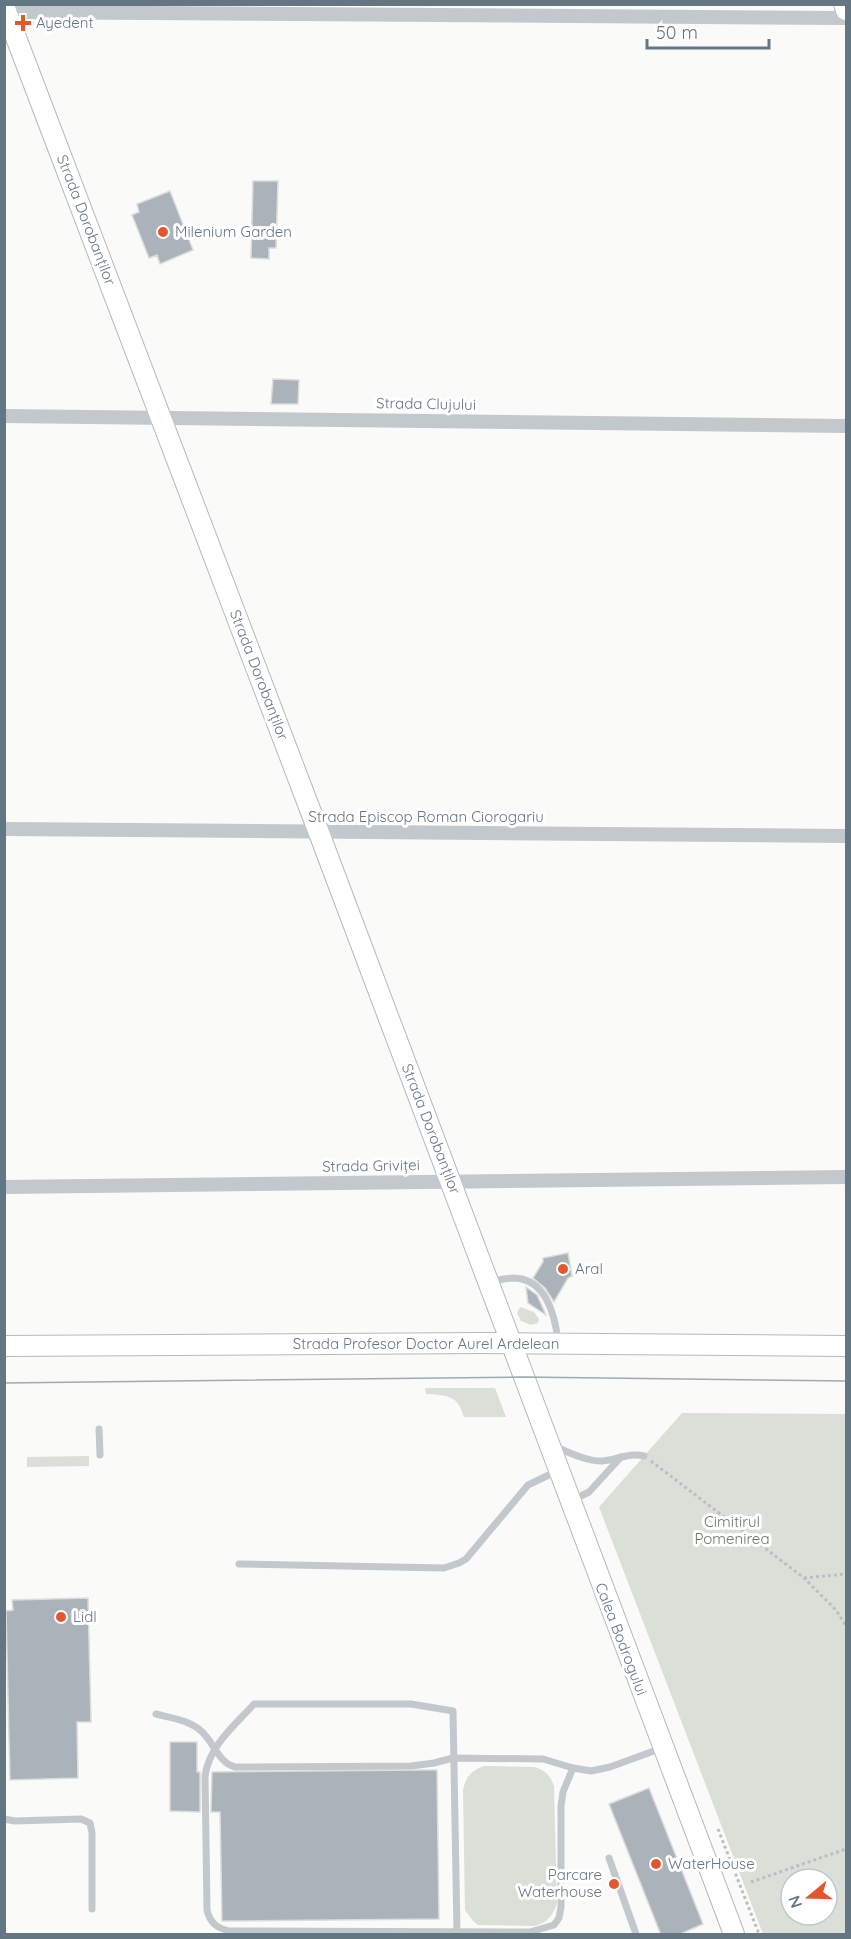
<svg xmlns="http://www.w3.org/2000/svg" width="851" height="1939" font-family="Quicksand,sans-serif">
	<rect width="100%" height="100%" fill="#fafaf8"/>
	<!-- green -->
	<g fill="#dadfd7" fill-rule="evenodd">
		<polygon points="520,1307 534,1312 539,1319 538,1323 531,1325 521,1321 517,1313"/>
		<path d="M425,1388H495L506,1417H465L463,1415C459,1395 444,1395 426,1394Z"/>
		<path d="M682,1413L846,1414V1934H763L599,1507ZM791,1879H827V1915H791Z"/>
		<polygon points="89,1456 89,1466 27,1467 27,1457"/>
		<path d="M484,1766L534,1767C545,1770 550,1775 554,1786L557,1904C552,1916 548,1922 535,1926L478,1925L473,1921L465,1910L463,1790C466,1776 471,1771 484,1766Z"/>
	</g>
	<!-- building -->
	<g fill="#aab3b9" stroke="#dcdcda" stroke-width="1.5">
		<polygon points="253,181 278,181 276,248 269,248 269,259 251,258"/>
		<polygon points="170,191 193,250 160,264 157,255 149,258 132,215 139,212 137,204"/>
		<polygon points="273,379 299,380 298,404 271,404"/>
		<polygon points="568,1253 572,1276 568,1278 554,1302 545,1288 533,1278 543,1262 543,1258"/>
		<polygon points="526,1287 537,1295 546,1315 528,1303"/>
		<polygon points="88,1598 91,1722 77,1722 78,1778 10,1780 6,1611 13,1610 12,1600"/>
		<polygon points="170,1742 197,1742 197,1772 200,1772 200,1812 170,1811"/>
		<polygon points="422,1770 437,1770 439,1919 222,1921 220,1812 211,1812 212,1772"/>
		<polygon points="649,1788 703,1924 678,1935 661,1935 609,1804"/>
	</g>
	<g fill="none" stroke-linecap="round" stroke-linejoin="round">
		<!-- secondary casing -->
		<g stroke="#b3babf" stroke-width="22">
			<g id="secondary">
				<polyline points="844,4 846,10"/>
				<polyline points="4,6 319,833 734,1934"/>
				<polyline points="4,1346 481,1343 846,1346"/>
			</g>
		</g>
		<!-- path -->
		<g stroke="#bbbfc2" stroke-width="3" stroke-dasharray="3 3" stroke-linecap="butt">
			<polyline points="651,1461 804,1578 836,1610 846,1626"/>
			<polyline points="804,1578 846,1574"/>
			<polyline points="718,1829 759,1934"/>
			<polyline points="751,1882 846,1849"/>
		</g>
		<!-- lane -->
		<g stroke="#c3c8cc" stroke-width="7">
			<path d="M490,1282C498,1280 506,1278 514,1278C546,1279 555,1316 558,1341"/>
			<polyline points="99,1429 100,1455"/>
			<path d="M556,1447C570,1453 586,1461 602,1461C617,1460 629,1452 644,1456"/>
			<polyline points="573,1500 589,1492 621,1457"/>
			<polyline points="239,1564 444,1568 459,1563 466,1559 528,1485 557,1471"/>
			<path d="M156,1714C171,1718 188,1720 200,1730C213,1740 218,1763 235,1767L411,1766L434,1763L453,1758L543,1759L573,1768L591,1771L610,1767L662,1748"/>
			<polyline points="4,1819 15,1821 81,1819 90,1823 92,1833 92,1909"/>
			<polyline points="609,1858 636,1934"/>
			<path d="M457,1932L453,1711L411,1704H254C235,1725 209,1746 205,1776L207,1910C210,1923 217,1928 229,1931L530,1932L554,1925L559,1918L561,1907V1806L563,1792L573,1768"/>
		</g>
		<!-- street -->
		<g stroke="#c3c8cc" stroke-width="14">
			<polyline points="4,12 846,18"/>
			<polyline points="4,416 846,426"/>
			<polyline points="4,829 846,836"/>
			<polyline points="4,1187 846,1177"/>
		</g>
		<!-- secondary -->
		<use href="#secondary" stroke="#fff" stroke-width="20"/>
		<!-- tram -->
		<polyline stroke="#a2aab0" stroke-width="1.5" points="4,1383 523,1377 846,1381"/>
	</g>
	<!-- markers -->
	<g fill="#e4572e" stroke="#fff" stroke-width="2">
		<path d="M20 14h6v6h6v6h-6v6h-6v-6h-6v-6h6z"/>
		<circle cx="163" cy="232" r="6"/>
		<circle cx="563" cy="1269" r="6"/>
		<circle cx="61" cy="1617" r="6"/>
		<circle cx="656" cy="1864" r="6"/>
		<circle cx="614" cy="1884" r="6"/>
	</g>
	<g text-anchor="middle" stroke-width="6" stroke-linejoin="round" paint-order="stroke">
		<!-- poi labels -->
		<g font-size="15" fill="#657683" stroke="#fff" text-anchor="start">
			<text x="36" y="28">Ayedent</text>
			<text x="175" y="237">Milenium Garden</text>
			<text x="575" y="1274">Aral</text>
			<text x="73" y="1622">Lidl</text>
			<text x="668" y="1869">WaterHouse</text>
			<text x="602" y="1880" text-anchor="end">Parcare<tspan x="602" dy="17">Waterhouse</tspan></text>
		</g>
		<!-- street labels -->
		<g font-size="15" fill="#657683" stroke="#fff">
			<text transform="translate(86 220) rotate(69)" y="5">Strada Dorobanților</text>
			<text transform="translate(426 404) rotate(1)" y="5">Strada Clujului</text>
			<text transform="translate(259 675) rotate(69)" y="5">Strada Dorobanților</text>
			<text x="426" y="822">Strada Episcop Roman Ciorogariu</text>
			<text transform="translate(431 1129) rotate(69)" y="5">Strada Dorobanților</text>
			<text transform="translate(371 1166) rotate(-1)" y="5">Strada Griviței</text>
			<text x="426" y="1349">Strada Profesor Doctor Aurel Ardelean</text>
			<text transform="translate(621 1639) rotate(69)" y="5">Calea Bodrogului</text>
		</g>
		<!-- park labels -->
		<g font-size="15" fill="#687a64" stroke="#fff">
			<text x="732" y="1527">Cimitirul<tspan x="732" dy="17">Pomenirea</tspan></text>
		</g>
	</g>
	<!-- border -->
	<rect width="851" height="1939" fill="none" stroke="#657683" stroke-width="12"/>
	<!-- north arrow -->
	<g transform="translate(809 1897) rotate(251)"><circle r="28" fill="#ffffff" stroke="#c1c8cd" stroke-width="1.5"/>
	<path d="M0-4.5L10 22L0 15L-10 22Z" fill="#e4572e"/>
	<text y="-9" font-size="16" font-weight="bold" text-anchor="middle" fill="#657683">N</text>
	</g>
	<!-- scale -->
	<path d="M647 39v9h122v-9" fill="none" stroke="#657683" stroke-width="3"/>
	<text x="656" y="39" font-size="18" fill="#657683" stroke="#ffffff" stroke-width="4.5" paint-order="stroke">50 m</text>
</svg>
